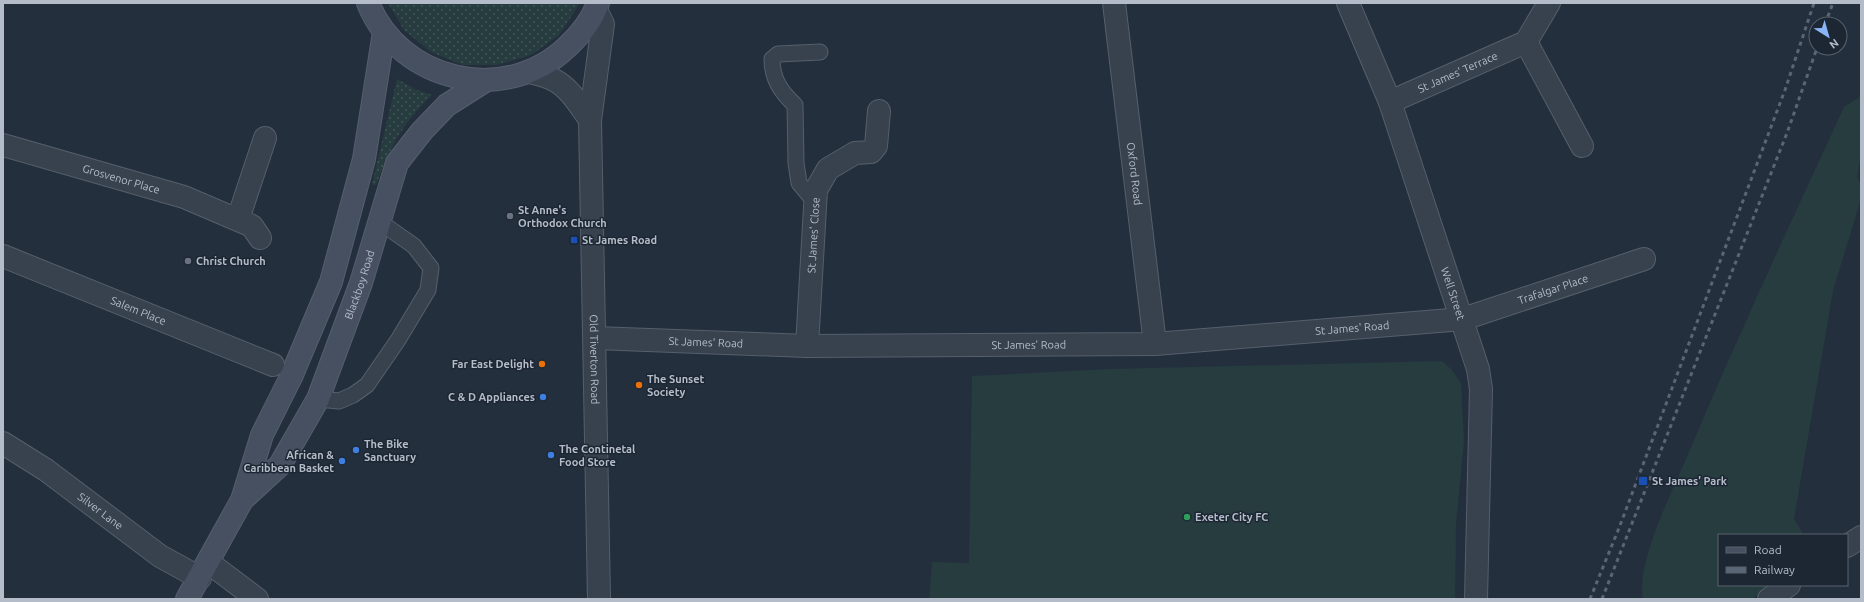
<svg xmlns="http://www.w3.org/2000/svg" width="1864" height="602" font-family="Ubuntu,sans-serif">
	<defs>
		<pattern id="grass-dots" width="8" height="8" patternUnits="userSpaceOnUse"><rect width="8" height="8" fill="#263c3f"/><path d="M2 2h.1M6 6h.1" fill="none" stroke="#435659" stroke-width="1.8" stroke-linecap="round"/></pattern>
	</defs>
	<rect width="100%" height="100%" fill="#242f3e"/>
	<!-- grass -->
	<g fill="url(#grass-dots)">
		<polygon points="388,3 580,3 559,35 531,55 497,65 463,65 431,52 404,30"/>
		<path d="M397,79L417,90L432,95C403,122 390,148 376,185L372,184Z"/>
	</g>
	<!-- garden -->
	<g fill="#263c3f">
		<path d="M1861,96V156L1857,177L1861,185V199L1833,291L1794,519L1804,535H1719V585H1771L1752,599H1643C1636,563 1671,494 1686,459C1736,340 1790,224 1844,107Z"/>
		<polygon points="1442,361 1452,370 1461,383 1464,441 1456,525 1455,599 929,599 932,562 969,563 972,376 1110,369"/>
	</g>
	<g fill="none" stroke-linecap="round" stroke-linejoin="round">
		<!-- lane casing -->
		<g stroke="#565f6c" stroke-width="17">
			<g id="lane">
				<path d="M814,201L799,183L796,163L795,105C781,92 772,79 772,59L778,54L820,52"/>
				<polyline points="318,399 339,401 353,395 367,385 398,340 428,290 431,268 414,246 380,222"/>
			</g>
		</g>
		<!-- street casing -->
		<g stroke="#565f6c" stroke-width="24">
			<g id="street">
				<path id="s1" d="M1114,3L1155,344"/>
				<path id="s2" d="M1348,3L1390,102L1478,369L1481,389L1476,599"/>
				<path id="s3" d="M596,10L603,24L590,120L599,599"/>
				<polyline points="1526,42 1582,146"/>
				<path d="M530,72C538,74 547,76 554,80C570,88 580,106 590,120"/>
				<path id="s4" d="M1390,102L1526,42L1549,3"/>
				<path id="s5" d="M3,145L184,197L252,226L260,238"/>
				<polyline points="238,219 265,138"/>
				<path id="s6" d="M3,256L273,365"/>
				<path id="s7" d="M595,338L807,346L1155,344L1463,319L1644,259"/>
				<path id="s8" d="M807,346L816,190L828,169L855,153L871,152L876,146L879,111"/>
				<path id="s9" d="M3,443L46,470L160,556L200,578"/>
				<polyline points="1847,546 1861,537"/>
				<polyline points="208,562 257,599"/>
				<polyline points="1769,599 1789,585"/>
			</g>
		</g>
		<!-- secondary casing -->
		<g stroke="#565f6c" stroke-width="24">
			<g id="secondary">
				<path d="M368,3C400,82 505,106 567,47C580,35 592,20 598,3"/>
				<path id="s10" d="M243,499L280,465L318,399L361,283L397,163L422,131L447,105L485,81"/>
				<polyline points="187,599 242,500 262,435 291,377 331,282 364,159 384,32"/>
			</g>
		</g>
		<!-- lane -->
		<use href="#lane" stroke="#38414e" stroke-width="15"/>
		<!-- street -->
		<use href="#street" stroke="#38414e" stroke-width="22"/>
		<!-- secondary -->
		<use href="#secondary" stroke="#465061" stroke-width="22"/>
		<!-- rail -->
		<g stroke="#5a6575" stroke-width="3" stroke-dasharray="4 4" stroke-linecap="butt">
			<polyline points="1825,24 1833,3"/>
			<polyline points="1590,599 1619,528 1785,90 1814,3"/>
			<polyline points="1602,599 1787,133 1817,48"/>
		</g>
	</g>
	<!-- markers -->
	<g fill="#6b7280" stroke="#1d2633" stroke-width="1.5">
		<circle cx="510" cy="216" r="4"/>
		<circle cx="188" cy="261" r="4"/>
	</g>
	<g fill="#1a4fb4" stroke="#1d2633" stroke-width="1.5">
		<rect x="570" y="236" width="8" height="8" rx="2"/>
		<rect x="1638" y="476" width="10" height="10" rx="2"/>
	</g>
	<g fill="#e8710a" stroke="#1d2633" stroke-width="1.5">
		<circle cx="542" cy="364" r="4"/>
		<circle cx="639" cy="385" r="4"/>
	</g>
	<g fill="#3f7fe0" stroke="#1d2633" stroke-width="1.5">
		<circle cx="543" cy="397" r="4"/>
		<circle cx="356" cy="450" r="4"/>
		<circle cx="551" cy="455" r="4"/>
		<circle cx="342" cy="461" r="4"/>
	</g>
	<circle fill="#2e9e5b" stroke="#1d2633" stroke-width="1.5" cx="1187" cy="517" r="4"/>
	<g text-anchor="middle" stroke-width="3" stroke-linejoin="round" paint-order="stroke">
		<!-- street labels -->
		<g font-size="11" fill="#b4bcc9" stroke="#1d2633">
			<text dy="4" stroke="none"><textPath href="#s4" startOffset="74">St James' Terrace</textPath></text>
			<text dy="4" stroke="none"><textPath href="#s1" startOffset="172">Oxford Road</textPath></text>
			<text dy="4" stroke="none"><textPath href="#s5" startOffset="123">Grosvenor Place</textPath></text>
			<text dy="4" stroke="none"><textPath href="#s8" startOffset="111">St James' Close</textPath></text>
			<text dy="4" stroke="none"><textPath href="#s10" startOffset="248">Blackboy Road</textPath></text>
			<text dy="4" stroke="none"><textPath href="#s7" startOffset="964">Trafalgar Place</textPath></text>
			<text dy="4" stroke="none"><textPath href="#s2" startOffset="309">Well Street</textPath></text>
			<text dy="4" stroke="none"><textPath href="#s6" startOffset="146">Salem Place</textPath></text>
			<text dy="4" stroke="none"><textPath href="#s7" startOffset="758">St James' Road</textPath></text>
			<text dy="4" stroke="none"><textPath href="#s7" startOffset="111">St James' Road</textPath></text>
			<text dy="4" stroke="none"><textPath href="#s7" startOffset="434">St James' Road</textPath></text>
			<text dy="4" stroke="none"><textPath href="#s3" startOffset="352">Old Tiverton Road</textPath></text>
			<text dy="4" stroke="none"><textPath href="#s9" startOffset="119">Silver Lane</textPath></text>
		</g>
		<!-- poi labels -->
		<g font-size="11" font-weight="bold" fill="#b4bcc9" stroke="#1d2633" text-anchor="start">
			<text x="518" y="214">St Anne's<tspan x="518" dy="13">Orthodox Church</tspan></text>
			<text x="582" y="244">St James Road</text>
			<text x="196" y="265">Christ Church</text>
			<text x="534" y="368" text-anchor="end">Far East Delight</text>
			<text x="647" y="383">The Sunset<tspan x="647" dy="13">Society</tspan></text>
			<text x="535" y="401" text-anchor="end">C &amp; D Appliances</text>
			<text x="364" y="448">The Bike<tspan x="364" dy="13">Sanctuary</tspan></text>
			<text x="559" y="453">The Continetal<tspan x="559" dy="13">Food Store</tspan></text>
			<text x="334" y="459" text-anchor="end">African &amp;<tspan x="334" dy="13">Caribbean Basket</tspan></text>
			<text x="1652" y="485">St James' Park</text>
			<text x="1195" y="521">Exeter City FC</text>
		</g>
	</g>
	<!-- border -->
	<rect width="1864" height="602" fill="none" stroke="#b4bcc9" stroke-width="8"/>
	<!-- legend -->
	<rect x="1718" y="534" width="130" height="52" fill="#1d2633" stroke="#59626f"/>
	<rect x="1726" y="547" width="20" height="6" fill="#465061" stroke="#59626f"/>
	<text x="1754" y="554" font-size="12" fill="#b4bcc9">Road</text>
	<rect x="1726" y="567" width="20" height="6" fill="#5a6575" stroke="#59626f"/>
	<text x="1754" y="574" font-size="12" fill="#b4bcc9">Railway</text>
	<!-- north arrow -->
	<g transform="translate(1828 36) rotate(143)"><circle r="19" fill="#1d2633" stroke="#59626f"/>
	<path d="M0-3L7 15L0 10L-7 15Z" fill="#8ab4f8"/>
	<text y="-6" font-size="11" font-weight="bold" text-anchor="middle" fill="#b4bcc9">N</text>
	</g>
</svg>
